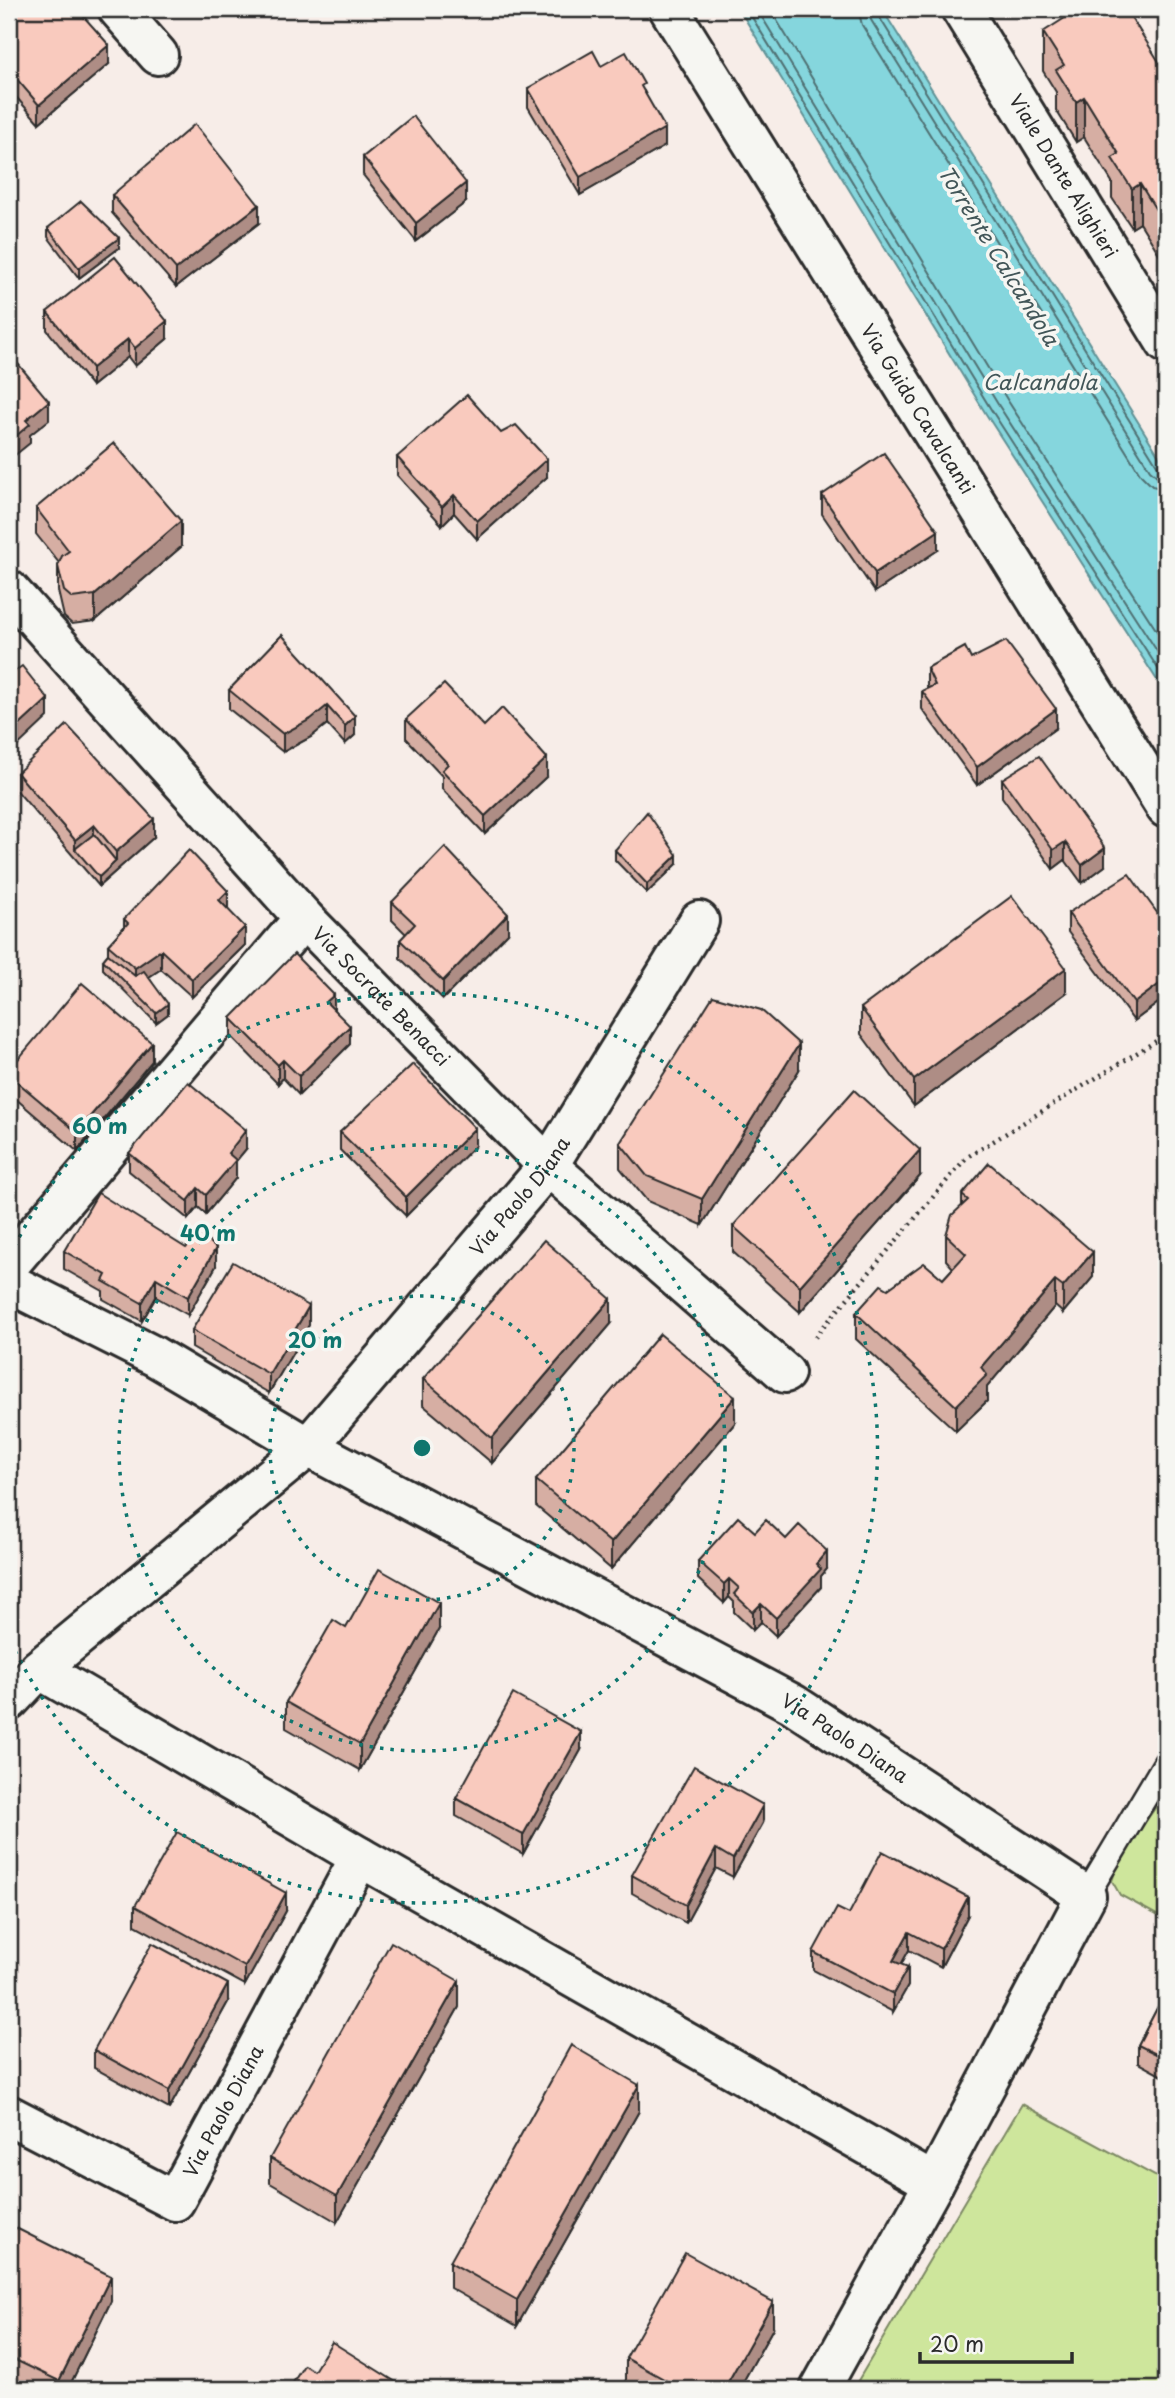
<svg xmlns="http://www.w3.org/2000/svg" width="1175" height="2398" font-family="'Playpen Sans',sans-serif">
	<rect width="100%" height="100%" fill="#f7ede8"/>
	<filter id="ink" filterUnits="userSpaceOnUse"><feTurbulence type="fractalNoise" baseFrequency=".0143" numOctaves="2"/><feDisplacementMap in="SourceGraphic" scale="14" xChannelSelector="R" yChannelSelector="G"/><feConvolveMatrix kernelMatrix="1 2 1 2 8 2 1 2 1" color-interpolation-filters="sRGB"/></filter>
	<g filter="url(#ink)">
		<!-- green -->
		<g fill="#cee69c" stroke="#7c8864" stroke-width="2">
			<polygon points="1166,1793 1166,1920 1120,1895 1112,1881 1120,1857"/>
			<polygon points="1022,2104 1166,2182 1166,2389 853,2389"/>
		</g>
		<!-- water -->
		<polygon fill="#85d6dd" stroke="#619296" stroke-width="2" points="739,9 882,9 1166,467 1166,694 986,414"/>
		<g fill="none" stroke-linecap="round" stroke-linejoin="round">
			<!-- shore -->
			<g stroke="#4f6f72" stroke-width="2">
				<polyline points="747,9 992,411 1166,681"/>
				<polyline points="757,9 999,406 1166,665"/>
				<polyline points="770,9 1008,401 1166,645"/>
				<polyline points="858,9 862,25 1141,475 1152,486 1166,489"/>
				<polyline points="868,9 871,20 1150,470 1157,476 1166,478"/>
				<polyline points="877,9 878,15 1157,465 1166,469"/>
			</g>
			<!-- service casing -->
			<g stroke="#2b2b2b" stroke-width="28">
				<polyline id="service" points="1086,1896 1166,1762"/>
			</g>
			<!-- minor casing -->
			<g stroke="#2b2b2b" stroke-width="44">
				<g id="minor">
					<polyline points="118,9 158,55"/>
					<path id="s1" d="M669,9L1166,808"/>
					<path id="s2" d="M9,590L304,918L548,1166L785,1373"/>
					<polyline points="9,1265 304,918"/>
					<path id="s3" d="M9,1283L154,1356L308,1447L793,1704L1086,1896L934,2183L820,2389"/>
					<polyline points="39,1669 360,1857 934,2183"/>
					<path id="s4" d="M9,1701L39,1669L308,1447L548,1166L699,921"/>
					<path id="s5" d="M9,2115L175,2201L360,1857"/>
				</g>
			</g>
			<!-- tertiary casing -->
			<g stroke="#2b2b2b" stroke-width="44">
				<g id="tertiary">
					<path id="s6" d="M961,9L1166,343"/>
				</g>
			</g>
			<!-- path -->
			<polyline stroke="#2b2b2b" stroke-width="4.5" stroke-dasharray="2 5" stroke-linecap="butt" points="815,1337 966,1158 1166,1035"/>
			<!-- service -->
			<use href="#service" stroke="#f6f6f2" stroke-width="23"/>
			<!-- minor -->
			<use href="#minor" stroke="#f6f6f2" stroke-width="38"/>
			<!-- tertiary -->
			<use href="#tertiary" stroke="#f6f6f2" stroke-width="38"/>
		</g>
		<!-- wall -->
		<g fill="#d6aea3" stroke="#2b2b2b" stroke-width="2">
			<polygon points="9,9 109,64 39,123 9,89"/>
			<polygon points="1043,32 1166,73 1166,254 1161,257 1140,223 1132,228 1112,198 1112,182 1084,137 1076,142 1056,110 1056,92 1043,71"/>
			<polygon points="601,66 644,91 665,146 580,195 528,107 528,88"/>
			<polygon points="363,157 466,202 416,241 363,175"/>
			<polygon points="112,195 259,223 176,287 112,213"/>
			<polygon points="48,228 119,248 79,278 48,237"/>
			<polygon points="47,312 167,339 135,366 128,357 92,386 47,330"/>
			<polygon points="501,433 547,477 477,539 454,513 442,525 397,475 397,457"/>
			<polygon points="822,495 938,550 875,592 822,514"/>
			<polygon points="36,508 181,547 95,621 72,624 64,617 58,591 58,566 59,563 36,534"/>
			<polygon points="282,635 355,735 345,744 327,724 311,737 283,752 229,709 229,690"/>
			<polygon points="927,668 1056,728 977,785 922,709 922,691 928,688 927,686"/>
			<polygon points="406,719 484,726 547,776 485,834 442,789 442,776 406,738"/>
			<polygon points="17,773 154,837 99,886 17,791"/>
			<polygon points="1002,779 1105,866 1082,883 1065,860 1053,869 1002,797"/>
			<polygon points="615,850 677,864 647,893 615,860"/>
			<polygon points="392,902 508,933 443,999 400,958 400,940 406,934 392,920"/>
			<polygon points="228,910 245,945 192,997 161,969 149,977 168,1014 156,1023 103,969 103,960 108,954 108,945 124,927 124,919"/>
			<polygon points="1068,913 1166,925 1166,997 1134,1021 1068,932"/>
			<polygon points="1066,993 914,1106 861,1034 861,1008"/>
			<polygon points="334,1010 350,1044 299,1095 283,1078 278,1084 231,1036 231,1018"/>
			<polygon points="152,1061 77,1151 9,1093 9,1070"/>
			<polygon points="799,1070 702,1225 647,1201 620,1168 620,1143"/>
			<polygon points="340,1132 475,1146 406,1216 340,1150"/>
			<polygon points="246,1149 236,1161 236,1178 206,1214 198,1207 188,1219 129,1171 129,1153"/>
			<polygon points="920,1176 800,1312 733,1252 733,1226"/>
			<polygon points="962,1195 1093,1277 1063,1313 1055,1306 987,1387 987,1401 956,1431 856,1339 856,1313 888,1289 943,1279 953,1268 946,1260 946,1235 962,1206"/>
			<polygon points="186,1248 216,1266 188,1315 156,1297 142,1321 103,1299 103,1291 64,1269 64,1251"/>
			<polygon points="611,1324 492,1463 423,1405 423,1379"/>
			<polygon points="309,1325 269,1393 192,1348 192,1330"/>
			<polygon points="735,1423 611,1569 536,1506 536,1480"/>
			<polygon points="755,1532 786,1539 827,1569 821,1576 821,1587 776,1636 761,1622 753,1630 734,1612 734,1602 729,1597 724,1603 698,1579 698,1561"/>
			<polygon points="346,1628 439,1629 360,1770 286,1728 286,1702"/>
			<polygon points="581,1750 523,1854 456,1816 456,1798"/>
			<polygon points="763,1823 733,1877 716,1868 686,1923 632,1893 632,1875"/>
			<polygon points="135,1906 286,1911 245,1985 135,1925"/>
			<polygon points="849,1914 968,1915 941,1967 909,1950 901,1964 908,1986 893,2012 813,1970 813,1952"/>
			<polygon points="1166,1991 1166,2078 1138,2063 1138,2045"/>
			<polygon points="228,2002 169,2109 94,2068 94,2050"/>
			<polygon points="459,2007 337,2222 270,2183 270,2158"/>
			<polygon points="639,2111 517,2326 450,2288 450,2262"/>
			<polygon points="9,2228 111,2301 68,2389 23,2389 9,2382"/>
			<polygon points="773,2328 739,2389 636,2389 626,2384 626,2358"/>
		</g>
		<!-- shaded-wall -->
		<g fill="#ae8d85" stroke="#2b2b2b" stroke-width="2">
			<polygon points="109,45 109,64 39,123 39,105"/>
			<polygon points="1084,97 1084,137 1076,142 1076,102"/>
			<polygon points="665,128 665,146 580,195 580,177"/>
			<polygon points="466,183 466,202 416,241 416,223"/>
			<polygon points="1140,184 1140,223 1132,228 1132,189"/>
			<polygon points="259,205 259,223 176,287 176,269"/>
			<polygon points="1166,215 1166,254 1161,257 1161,218"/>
			<polygon points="119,238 119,248 79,278 79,268"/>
			<polygon points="167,321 167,339 135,366 135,348"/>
			<polygon points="128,339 128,357 92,386 92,368"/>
			<polygon points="49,401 49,420 30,435 30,443 9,460 9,442 26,420"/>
			<polygon points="547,459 547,477 477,539 477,521"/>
			<polygon points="454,495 454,513 442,525 442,507"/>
			<polygon points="181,521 181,547 95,621 95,595"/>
			<polygon points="938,531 938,550 875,592 875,573"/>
			<polygon points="48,699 48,717 9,754 9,735"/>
			<polygon points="327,706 327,724 311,737 283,752 283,734"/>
			<polygon points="1056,709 1056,728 977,785 977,767"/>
			<polygon points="355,716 355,735 345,744 345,726"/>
			<polygon points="547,758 547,776 485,834 485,816"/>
			<polygon points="154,819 154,837 99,886 99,877 116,861 116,852"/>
			<polygon points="94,825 94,843 75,849 75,840"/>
			<polygon points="1065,842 1065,860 1053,869 1053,850"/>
			<polygon points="1105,848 1105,866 1082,883 1082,865"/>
			<polygon points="677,855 677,864 647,893 647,884"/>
			<polygon points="228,891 228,910 219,900"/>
			<polygon points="508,914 508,933 443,999 443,981"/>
			<polygon points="245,927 245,945 192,997 192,979"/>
			<polygon points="161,950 161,969 135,986 135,968"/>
			<polygon points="1066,968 1066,993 914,1106 914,1080"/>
			<polygon points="1166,979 1166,997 1134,1021 1134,1003"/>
			<polygon points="334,995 334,1013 326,1002"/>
			<polygon points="168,1004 168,1014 156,1023 156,1013"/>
			<polygon points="350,1026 350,1044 299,1095 299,1076"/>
			<polygon points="152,1043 152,1061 77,1151 77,1132"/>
			<polygon points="799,1044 799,1070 702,1225 702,1199"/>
			<polygon points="283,1060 283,1078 278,1084 278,1065"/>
			<polygon points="475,1128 475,1146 406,1216 406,1197"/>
			<polygon points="246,1130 246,1149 236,1161 236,1178 206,1214 206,1195 228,1153"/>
			<polygon points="920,1150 920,1176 800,1312 800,1286"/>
			<polygon points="19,1156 19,1174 9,1190 9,1172"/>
			<polygon points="198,1188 198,1207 188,1219 188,1201"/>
			<polygon points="216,1248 216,1266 188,1315 188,1297"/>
			<polygon points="1093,1252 1093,1277 1063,1313 1063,1287"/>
			<polygon points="156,1278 156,1297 142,1321 142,1303"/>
			<polygon points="1055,1281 1055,1306 987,1387 987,1401 956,1431 956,1406 981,1367"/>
			<polygon points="611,1299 611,1324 492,1463 492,1438"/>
			<polygon points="309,1306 309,1325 269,1393 269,1374"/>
			<polygon points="735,1397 735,1423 611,1569 611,1543"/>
			<polygon points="827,1551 827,1569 821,1576 821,1587 776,1636 776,1618 816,1564"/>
			<polygon points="729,1579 729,1597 724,1603 724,1584"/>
			<polygon points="439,1603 439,1629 360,1770 360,1744"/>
			<polygon points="761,1604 761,1622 753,1630 753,1612"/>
			<polygon points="581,1732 581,1750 523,1854 523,1835"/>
			<polygon points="763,1805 763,1823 733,1877 733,1859"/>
			<polygon points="716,1849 716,1868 686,1923 686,1905"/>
			<polygon points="286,1893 286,1911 245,1985 245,1967"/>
			<polygon points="968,1897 968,1915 941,1967 941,1949"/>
			<polygon points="909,1932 909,1950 893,1979 893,1961"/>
			<polygon points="908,1967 908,1986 893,2012 893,1994"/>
			<polygon points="459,1981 459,2007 337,2222 337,2196"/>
			<polygon points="228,1984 228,2002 169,2109 169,2091"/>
			<polygon points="639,2085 639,2111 517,2326 517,2300"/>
			<polygon points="111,2276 111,2301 68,2389 59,2389 59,2381"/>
			<polygon points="773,2302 773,2328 739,2389 724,2389"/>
		</g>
		<!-- building -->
		<g fill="#f9cabe" stroke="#2b2b2b" stroke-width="2">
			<polygon points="9,9 77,9 109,45 39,105 9,70"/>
			<polygon points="1079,9 1126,9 1166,73 1166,215 1161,218 1140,184 1132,189 1112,158 1119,154 1084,97 1076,102 1056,70 1064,65 1043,32"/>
			<polygon points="593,51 601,66 626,52 644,84 641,86 665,128 580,177 528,88"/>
			<polygon points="413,116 466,183 416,223 363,157"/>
			<polygon points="195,124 259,205 176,269 112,195"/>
			<polygon points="81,201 119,238 79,268 48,228"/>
			<polygon points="115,257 167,321 135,348 128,339 92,368 47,312"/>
			<polygon points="9,353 49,401 26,420 30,424 9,442"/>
			<polygon points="467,395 501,433 516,425 547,459 477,521 454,495 442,507 397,457"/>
			<polygon points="114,443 181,521 95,595 72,598 64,591 58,566 62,556 69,551 36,508"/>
			<polygon points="884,453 938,531 875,573 822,495"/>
			<polygon points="282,635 355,716 345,726 327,706 311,719 283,734 229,690"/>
			<polygon points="1006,641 1056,709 977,767 922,691 935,685 927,668 965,647 971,659"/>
			<polygon points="22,666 48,699 9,735 9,669 12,673"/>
			<polygon points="444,684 484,726 502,708 547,758 485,816 442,770 448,764 406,719"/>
			<polygon points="67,725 154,819 116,852 94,825 75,840 17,773"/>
			<polygon points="1039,756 1105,848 1082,865 1065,842 1053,850 1002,779"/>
			<polygon points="647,812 677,855 647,884 615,850"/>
			<polygon points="94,834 116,861 99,877 75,849"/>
			<polygon points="445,847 508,914 443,981 400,940 415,924 392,902"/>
			<polygon points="189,850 228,891 219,900 245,927 192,979 161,950 135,968 108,945 128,923 124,919"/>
			<polygon points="1129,874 1166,925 1166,979 1134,1003 1068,913"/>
			<polygon points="1012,896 1066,968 914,1080 861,1008"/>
			<polygon points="108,954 135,976 144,971 168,1004 156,1013 103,960"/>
			<polygon points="294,954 334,995 326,1002 350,1026 299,1076 283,1060 278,1065 231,1018"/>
			<polygon points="82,983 152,1043 77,1132 9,1075 9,1070"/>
			<polygon points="713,996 761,1010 799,1044 702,1199 647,1176 620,1143"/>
			<polygon points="413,1064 475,1128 406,1197 340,1132"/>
			<polygon points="188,1082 246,1130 228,1153 236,1160 206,1195 198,1188 188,1201 129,1153"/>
			<polygon points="854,1090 920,1150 800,1286 733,1226"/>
			<polygon points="9,1149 19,1156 9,1172"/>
			<polygon points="989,1163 1093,1252 1063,1287 1055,1281 981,1367 987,1375 956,1406 856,1313 881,1285 888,1289 924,1263 943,1279 966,1254 946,1235 952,1215 968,1200 962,1195"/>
			<polygon points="98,1193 186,1248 199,1234 216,1248 188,1297 156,1278 142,1303 103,1281 106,1275 64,1251"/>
			<polygon points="544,1240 611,1299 492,1438 423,1379"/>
			<polygon points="233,1262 309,1306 269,1374 192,1330"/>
			<polygon points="660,1334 735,1397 611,1543 536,1480"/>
			<polygon points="738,1517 755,1532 766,1520 786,1539 799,1525 827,1551 816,1564 821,1569 776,1618 761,1604 753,1612 734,1594 739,1588 729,1579 724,1584 698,1561"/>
			<polygon points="379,1569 439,1603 360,1744 286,1702 333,1620 346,1628"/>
			<polygon points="513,1694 581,1732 523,1835 456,1798"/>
			<polygon points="694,1766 763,1805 733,1859 716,1849 686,1905 632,1875"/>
			<polygon points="177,1832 286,1893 245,1967 135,1906"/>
			<polygon points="882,1851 968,1897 941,1949 909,1932 893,1961 908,1967 893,1994 813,1952 837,1908 849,1914"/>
			<polygon points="391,1942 459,1981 337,2196 270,2158"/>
			<polygon points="152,1943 228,1984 169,2091 94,2050"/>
			<polygon points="1166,1991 1166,2059 1138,2045"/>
			<polygon points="571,2045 639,2085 517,2300 450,2262"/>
			<polygon points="10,2225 111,2276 59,2381 9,2357 9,2228"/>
			<polygon points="685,2253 773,2302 724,2389 682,2389 626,2358"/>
			<polygon points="332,2342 407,2389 289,2389 304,2365 314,2371"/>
		</g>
	</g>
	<!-- distance rings -->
	<g fill="none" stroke="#0f766e" stroke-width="3.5" stroke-dasharray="3.5 7">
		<circle cx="422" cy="1448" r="152"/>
		<circle cx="422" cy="1448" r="303"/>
		<path d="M10 1256A455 455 0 1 1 10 1640"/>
	</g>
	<g text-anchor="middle" stroke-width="7" stroke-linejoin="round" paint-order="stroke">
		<!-- street labels -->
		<g font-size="19" fill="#2b2b2b" stroke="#f6f6f2">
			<text dy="7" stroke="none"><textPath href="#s6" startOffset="196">Viale Dante Alighieri</textPath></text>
			<text dy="7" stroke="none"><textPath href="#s1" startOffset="471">Via Guido Cavalcanti</textPath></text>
			<text dy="7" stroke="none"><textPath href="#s2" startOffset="551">Via Socrate Benacci</textPath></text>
			<text dy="7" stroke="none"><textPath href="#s4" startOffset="721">Via Paolo Diana</textPath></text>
			<text dy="7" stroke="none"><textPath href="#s3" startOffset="952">Via Paolo Diana</textPath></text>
			<text dy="7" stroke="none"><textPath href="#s5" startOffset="289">Via Paolo Diana</textPath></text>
		</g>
		<!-- water labels -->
		<g font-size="21" font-style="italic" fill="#425658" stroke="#f6f6f2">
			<text transform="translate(998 256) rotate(58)" y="7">Torrente Calcandola</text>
			<text x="1040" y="390">Calcandola</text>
		</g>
	</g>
	<circle cx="422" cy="1448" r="10" fill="#0f766e" stroke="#f6f6f2" stroke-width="3.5"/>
	<g font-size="21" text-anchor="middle" font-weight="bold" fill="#0f766e" stroke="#f6f6f2" stroke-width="7" stroke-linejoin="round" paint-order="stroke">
		<text x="100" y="1134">60 m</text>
		<text x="208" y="1241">40 m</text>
		<text x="315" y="1348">20 m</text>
	</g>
	<!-- margin -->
	<rect width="1175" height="2398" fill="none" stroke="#f6f6f2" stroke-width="35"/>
	<rect x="18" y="18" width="1140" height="2363" fill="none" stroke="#2b2b2b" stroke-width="2.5" filter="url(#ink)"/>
	<!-- scale -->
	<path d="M920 2352v10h152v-10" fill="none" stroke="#2b2b2b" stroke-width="3.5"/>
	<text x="930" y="2352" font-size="21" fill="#2b2b2b" stroke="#f6f6f2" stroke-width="5" paint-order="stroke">20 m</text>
</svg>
